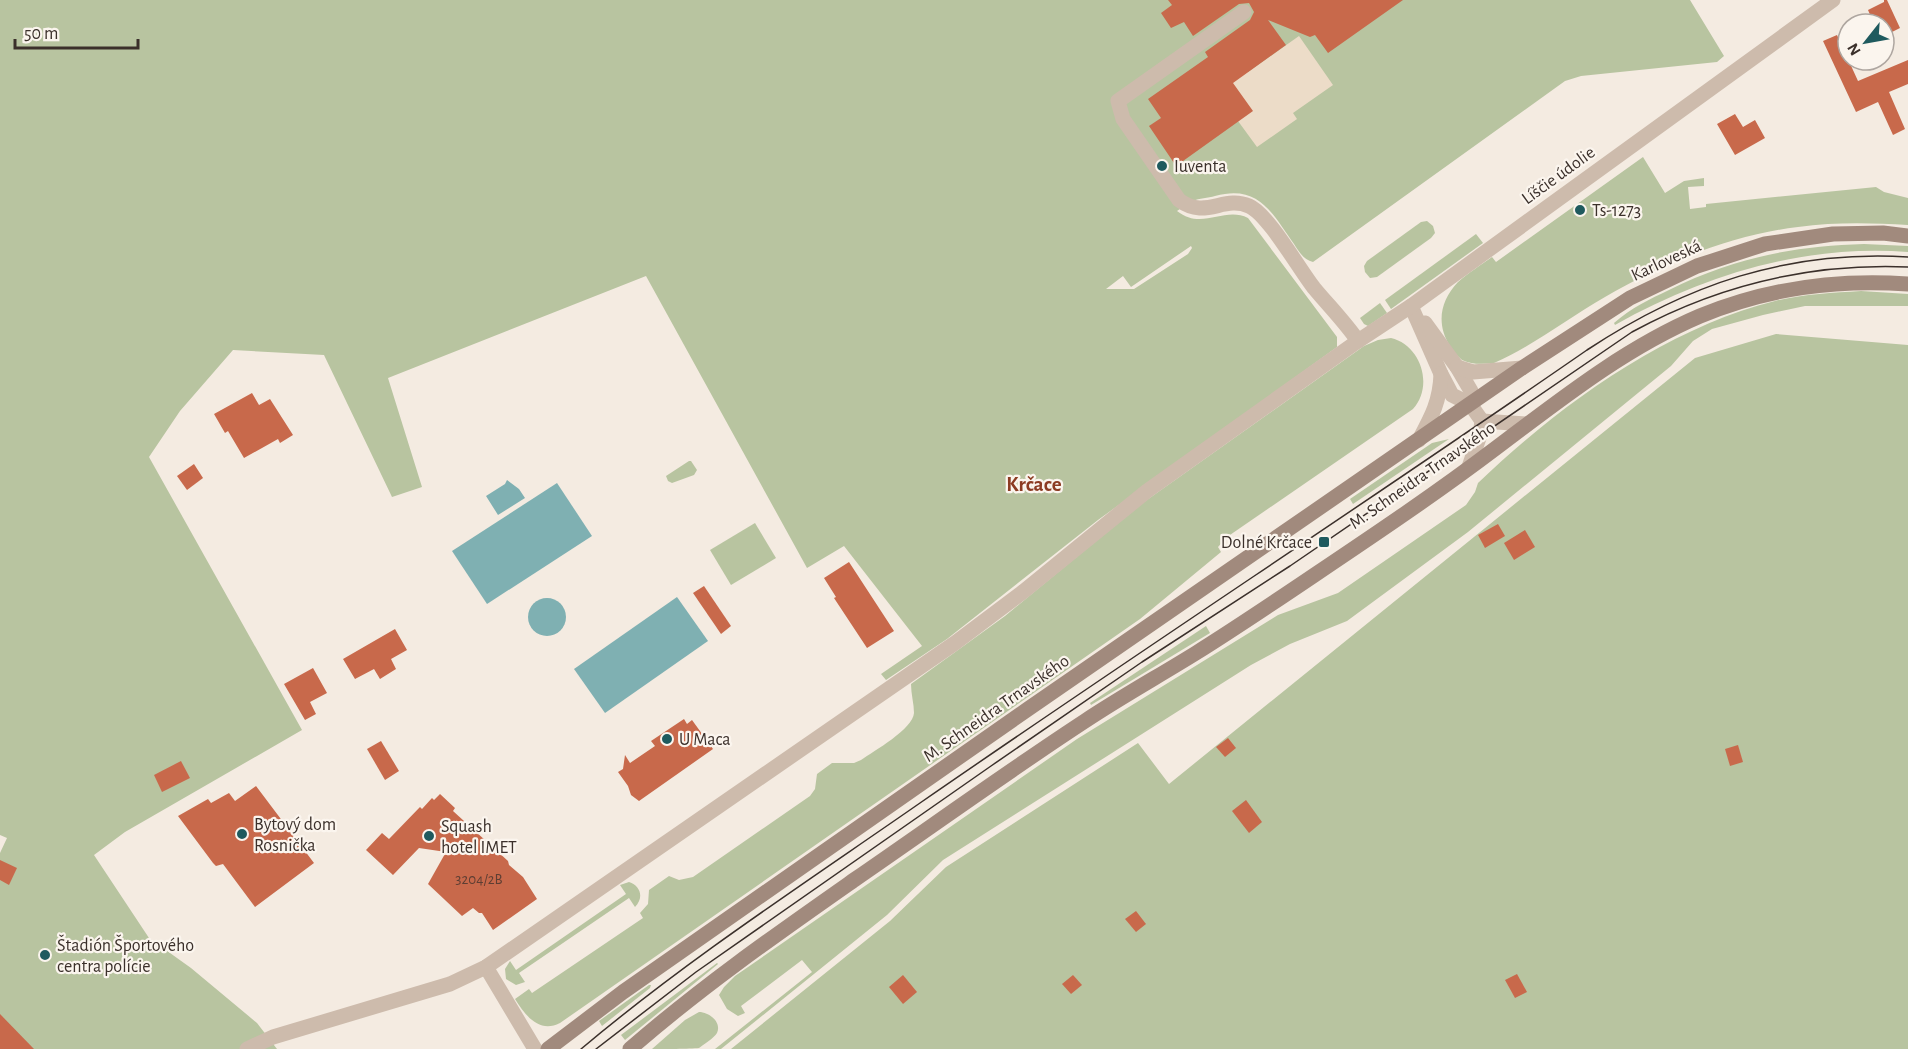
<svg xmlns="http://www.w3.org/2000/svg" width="1908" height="1049" font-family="'Alegreya Sans',sans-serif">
	<rect width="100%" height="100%" fill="#f4ebe1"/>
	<!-- green -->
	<g fill="#b8c4a0" fill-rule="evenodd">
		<path d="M0,0H1690L1724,56L1717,62L1581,76L1565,81L1313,262C1304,260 1299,252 1294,244C1272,213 1259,184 1215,196C1208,198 1199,198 1193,201C1187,203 1182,208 1177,211C1202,231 1224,206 1248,218L1337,337V347L1098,520L947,639L886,680L881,674L922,646L844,546L807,568L646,276L388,378L422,487L392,497L324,355L233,350L180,411L149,457L302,730L125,832L94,855L149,938L191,968L257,1023L277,1049H0V853L7,838L0,835ZM1191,246L1192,248L1188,254L1134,289H1106L1123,276L1131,287Z"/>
		<path d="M1643,157L1665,193L1684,181L1704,178V186L1688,187L1690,209L1706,207V204L1876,187L1884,192L1908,198V225C1871,223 1835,222 1798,227C1731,235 1663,263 1605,297C1568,318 1533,346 1494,363C1484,364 1472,365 1462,360C1457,356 1453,351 1450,346C1436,324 1440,301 1458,282C1468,273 1481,265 1492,257L1496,262Z"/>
		<polygon points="1427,221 1433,226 1435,233 1431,238 1377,277 1370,278 1365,272 1364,266 1367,261 1421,222"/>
		<polygon points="1476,234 1483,243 1391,309 1385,300"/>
		<path d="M1864,244L1908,246V252C1805,244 1704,275 1615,325L1614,323C1631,308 1650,299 1669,290C1733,258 1794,246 1864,244Z"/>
		<path d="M1861,291L1908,294V306H1805L1763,315L1712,329L1693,341L1671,366L1468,532L1347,621L1290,644L1251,665L943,860L887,915L721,1049H715L812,972L802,960L741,1006L745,1013L738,1016L727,1009L719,995L724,987L735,976L1077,739L1278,615L1338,593L1466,505L1475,492L1478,483C1558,406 1666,328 1775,301C1803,294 1832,293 1861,291Z"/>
		<polygon points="1380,303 1387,313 1368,326 1364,324 1360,318"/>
		<polygon points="1776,334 1908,345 1908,1049 731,1049 890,921 946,867 1138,743 1169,784 1695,358"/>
		<path d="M1391,338C1421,345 1434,386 1413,409L1227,537L1218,547L1221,552L1140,619L560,1023C539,1034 525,1015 515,999L529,989L532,993L643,918L640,913L648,904L649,890L669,876L679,880L693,877L810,796L815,789L817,774L832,763H854L861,760C874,751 913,729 914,713C914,704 911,694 911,684L1005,616L1137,507L1364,346L1378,340Z"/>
		<polygon points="1449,439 1353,504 1350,499 1432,443"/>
		<polygon points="689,461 691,461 697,470 694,475 672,483 668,481 666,476"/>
		<polygon points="755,523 776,558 731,585 710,550"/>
		<polygon points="1206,626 1210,633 1091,705 1090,703"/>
		<path d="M629,882C641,886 644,898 635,907L629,898L519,973L525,982L516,985L506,979L505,969L510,961L516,970L626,894L620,885Z"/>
		<polygon points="717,963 718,964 625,1040 621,1035"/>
		<polygon points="649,985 651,985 650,988 602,1026 599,1021"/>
		<path d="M699,1012C709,1012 722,1022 717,1033C714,1038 703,1045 699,1048C690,1049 663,1049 652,1049L685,1020Z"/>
	</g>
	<!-- plaza -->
	<polygon fill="#ecdcc8" points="1299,36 1333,85 1293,113 1297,119 1257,147 1238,121 1226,73 1248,72"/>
	<!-- water -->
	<g fill="#7fb0b2">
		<polygon points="507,480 519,489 525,498 498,515 486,496 505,484"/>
		<polygon points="557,483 592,536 487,604 452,551"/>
		<polygon points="677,597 708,641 605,713 574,669"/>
		<circle cx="547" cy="617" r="19"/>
	</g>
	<!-- building -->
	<g fill="#c8694b">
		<polygon points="1168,0 1403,0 1328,53 1315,35 1310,37 1268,20 1286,45 1233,83 1253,111 1176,166 1149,126 1161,118 1148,99 1208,57 1205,52 1250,20 1254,12 1249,3 1239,4 1193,36 1184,22 1171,28 1161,13 1172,5"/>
		<polygon points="1884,0 1887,0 1900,28 1884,36 1884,24 1874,24 1868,10 1884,2"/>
		<polygon points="1837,35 1858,81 1908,60 1908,84 1889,92 1905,129 1893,135 1878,102 1856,112 1823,41"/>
		<polygon points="1735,114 1743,127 1755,120 1765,138 1735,155 1717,124"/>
		<polygon points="252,393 259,405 270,399 293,435 280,443 278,439 244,458 228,431 225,433 214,414"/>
		<polygon points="194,464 203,478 187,490 177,476"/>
		<polygon points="1498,524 1505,536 1485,548 1478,535"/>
		<polygon points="1525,530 1535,547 1514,560 1504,543"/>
		<polygon points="849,562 894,631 867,648 834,598 836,597 824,578"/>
		<polygon points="704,586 731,626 721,634 693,593"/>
		<polygon points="395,629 407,650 391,659 396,669 380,679 374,669 355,679 343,659"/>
		<polygon points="313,668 327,693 310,702 316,714 305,720 284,684"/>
		<polygon points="684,719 687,724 692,720 713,749 639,801 631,795 628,786 618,772 623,769 625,755 630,763 655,746 651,741"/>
		<polygon points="1228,738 1236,748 1225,757 1216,747"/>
		<polygon points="381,741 399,771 385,780 367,749"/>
		<polygon points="1738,745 1743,762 1730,766 1725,749"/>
		<polygon points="181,761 190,778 162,792 154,775"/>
		<polygon points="256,786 314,863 255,907 223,864 216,866 213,863 178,816 208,799 211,803 229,793 235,801"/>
		<polygon points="440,794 455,808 453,811 508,861 509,865 523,877 537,899 493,930 482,913 479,913 473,908 462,916 428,884 446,852 419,848 393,875 366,850 382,833 389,839 420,807 422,809 432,798 434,800"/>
		<polygon points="1246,800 1262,822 1249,833 1232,811"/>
		<polygon points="0,860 17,868 9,885 0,880"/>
		<polygon points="1136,911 1146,924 1136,932 1125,919"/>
		<polygon points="1517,974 1527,992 1515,998 1505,980"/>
		<polygon points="903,975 917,992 903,1004 889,987"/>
		<polygon points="1073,975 1082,985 1071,994 1062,984"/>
		<polygon points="0,1014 34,1049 0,1049"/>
	</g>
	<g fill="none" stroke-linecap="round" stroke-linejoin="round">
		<!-- street -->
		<g stroke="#cdbbac" stroke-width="15">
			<path d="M1244,12L1118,101L1123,119L1179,200C1206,220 1223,195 1249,206C1268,214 1299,269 1314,288C1329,306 1345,322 1358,341"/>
			<polyline points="1411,306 1441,374 1452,395 1470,404 1482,421 1480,435 1469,467"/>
			<polyline points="1425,323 1457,367 1471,391 1470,404"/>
			<polyline points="1457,367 1473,372 1522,368"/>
			<polyline points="1482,421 1527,424"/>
			<path d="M1419,440C1432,416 1440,401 1441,374"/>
			<polyline points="486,967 535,1049"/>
			<polyline points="247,1049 273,1037 450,984 486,967 955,643 1024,591 1147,491 1358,341 1411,306 1833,0"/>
		</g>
		<!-- secondary -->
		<g stroke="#a18a7d" stroke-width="15">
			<polyline points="548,1049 623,992 1028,709 1522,368 1630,298 1697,266 1765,244 1833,234 1883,233 1908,236"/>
			<path d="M630,1049C701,987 777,934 854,880C931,827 1007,772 1085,721C1121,697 1159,676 1196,653C1236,628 1276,601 1316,574C1377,533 1438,492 1496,448C1561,399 1625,348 1700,316C1768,288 1835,279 1908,284"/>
		</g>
		<!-- tram -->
		<g stroke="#3b302b" stroke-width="1.5">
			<path d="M581,1049C688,959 805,883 920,803C1141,650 1366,503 1587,350C1687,284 1787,250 1908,257"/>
			<path d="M596,1049L696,972L991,766L1142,662L1290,566L1632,332C1718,285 1810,263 1908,267"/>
		</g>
	</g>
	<!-- markers -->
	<g fill="#1f5a5e" stroke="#fbf5ee" stroke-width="2">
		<circle cx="1162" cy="166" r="6"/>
		<circle cx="1580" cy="210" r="6"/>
		<rect x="1318" y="536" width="12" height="12" rx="3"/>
		<circle cx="667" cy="739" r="6"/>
		<circle cx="242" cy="834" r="6"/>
		<circle cx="429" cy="836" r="6"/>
		<circle cx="45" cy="955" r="6"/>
	</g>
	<g text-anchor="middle" stroke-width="4.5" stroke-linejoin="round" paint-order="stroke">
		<!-- number labels -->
		<g font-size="15" fill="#5e3e33">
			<text x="479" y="884">3204/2B</text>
		</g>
		<!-- poi labels -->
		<g font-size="18" fill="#3b302b" stroke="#fbf5ee" text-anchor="start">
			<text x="1174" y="172">Iuventa</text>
			<text x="1592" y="216">Ts-1273</text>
			<text x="1312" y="548" text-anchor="end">Dolné Krčace</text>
			<text x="679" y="745">U Maca</text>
			<text x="254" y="830">Bytový dom<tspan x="254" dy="21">Rosnička</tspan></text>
			<text x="441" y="832">Squash<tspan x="441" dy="21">hotel IMET</tspan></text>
			<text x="57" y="951">Štadión Športového<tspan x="57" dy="21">centra polície</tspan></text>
		</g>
		<!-- street labels -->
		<g font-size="18" fill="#3b302b" stroke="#fbf5ee">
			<text transform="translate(1558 175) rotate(-36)" y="6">Líščie údolie</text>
			<text transform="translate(1666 260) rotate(-25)" y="6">Karloveská</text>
			<text transform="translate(1422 475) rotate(-35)" y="6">M. Schneidra Trnavského</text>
			<text transform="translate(996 708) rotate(-35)" y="6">M. Schneidra Trnavského</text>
		</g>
		<!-- quarter labels -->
		<g font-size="21" font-weight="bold" fill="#8c3b22" stroke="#fbf5ee">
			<text x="1034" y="491">Krčace</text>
		</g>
	</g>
	<!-- north arrow -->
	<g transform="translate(1866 42) rotate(239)"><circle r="28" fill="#fbf5ee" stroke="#aea6a0" stroke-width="1.5"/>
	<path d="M0-4.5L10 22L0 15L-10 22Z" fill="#1f5a5e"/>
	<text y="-9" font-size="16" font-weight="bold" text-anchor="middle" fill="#3b302b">N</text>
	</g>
	<!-- scale -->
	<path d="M15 39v9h123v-9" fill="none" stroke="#3b302b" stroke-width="3"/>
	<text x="24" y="39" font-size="18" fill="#3b302b" stroke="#fbf5ee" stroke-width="4.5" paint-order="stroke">50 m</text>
</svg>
